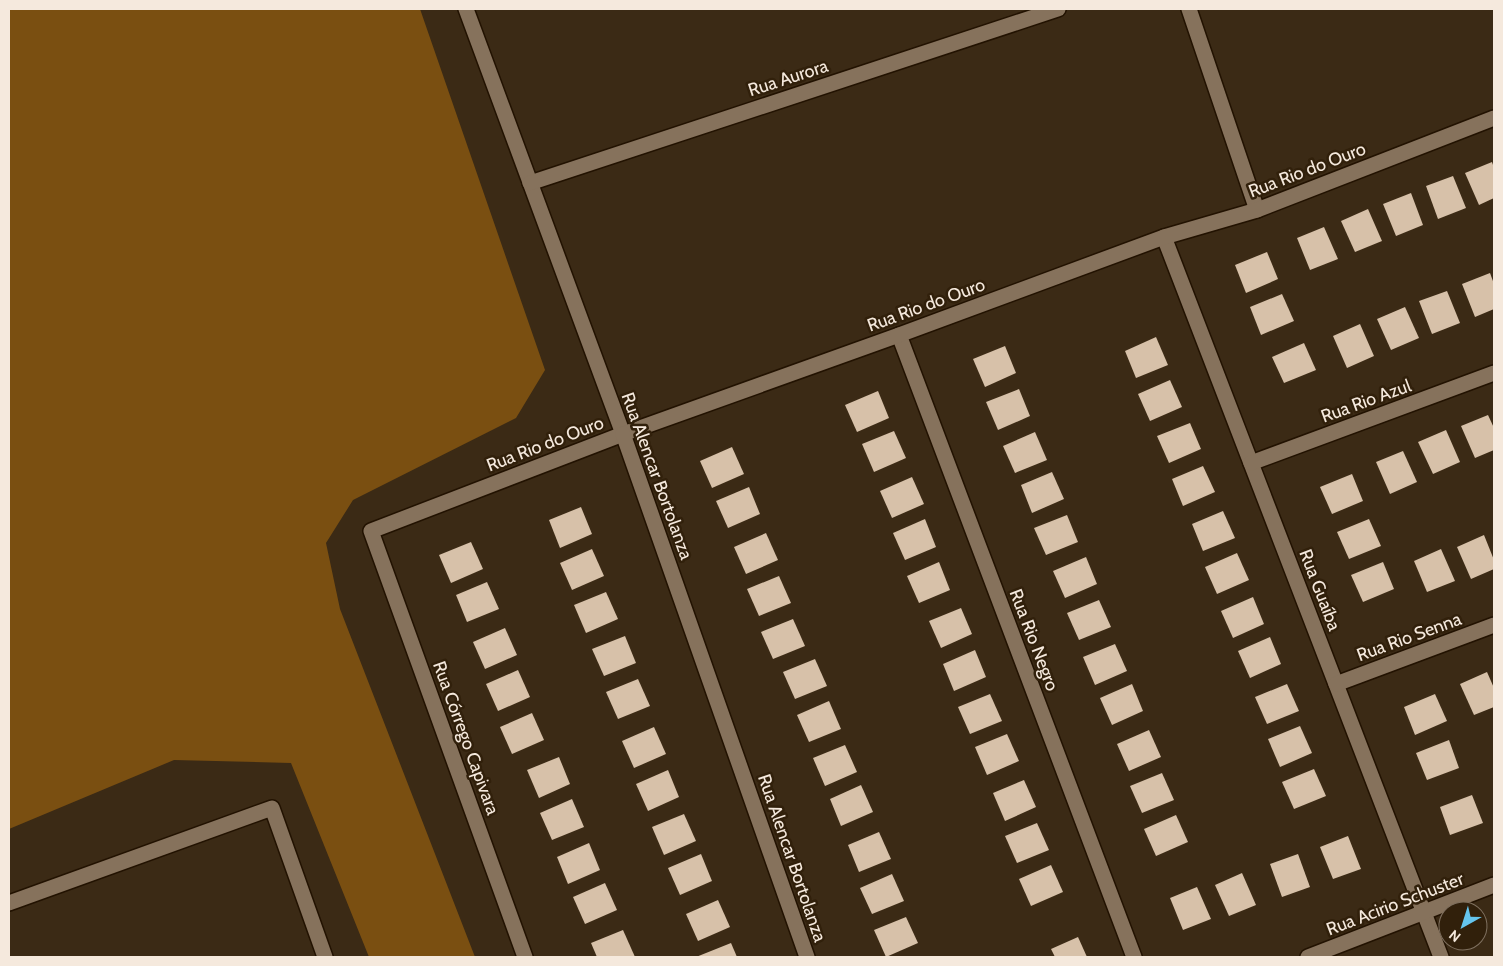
<svg xmlns="http://www.w3.org/2000/svg" width="1503" height="966" font-family="Cabin,sans-serif">
	<rect width="100%" height="100%" fill="#3b2a15"/>
	<!-- forest -->
	<polygon fill="#7a4f11" points="9,9 420,9 545,370 516,418 353,500 326,543 340,609 475,957 369,957 291,763 174,760 9,829"/>
	<!-- building -->
	<g fill="#d7c1a9">
		<polygon points="1492,162 1494,168 1494,198 1479,205 1465,173"/>
		<polygon points="1453,176 1466,208 1438,219 1426,186"/>
		<polygon points="1411,193 1423,225 1396,236 1383,204"/>
		<polygon points="1368,209 1382,241 1355,252 1341,221"/>
		<polygon points="1324,227 1338,259 1310,270 1297,238"/>
		<polygon points="1267,252 1278,279 1246,293 1235,265"/>
		<polygon points="1490,273 1494,284 1494,309 1475,317 1462,284"/>
		<polygon points="1447,291 1460,323 1432,334 1419,301"/>
		<polygon points="1282,294 1294,321 1261,335 1250,307"/>
		<polygon points="1405,307 1419,338 1391,350 1377,319"/>
		<polygon points="1360,324 1374,356 1347,368 1333,336"/>
		<polygon points="1156,337 1168,365 1136,378 1125,351"/>
		<polygon points="1304,343 1316,370 1284,383 1272,357"/>
		<polygon points="1005,346 1016,373 985,387 973,359"/>
		<polygon points="1170,380 1182,407 1150,421 1138,394"/>
		<polygon points="1019,389 1030,416 998,430 986,402"/>
		<polygon points="878,391 889,418 857,432 845,405"/>
		<polygon points="1488,415 1494,428 1494,450 1475,458 1461,426"/>
		<polygon points="1190,423 1201,449 1169,463 1157,436"/>
		<polygon points="1446,430 1460,462 1433,474 1418,442"/>
		<polygon points="894,431 906,458 874,472 862,444"/>
		<polygon points="1035,432 1047,460 1015,473 1003,446"/>
		<polygon points="732,447 744,474 712,488 700,461"/>
		<polygon points="1403,451 1417,482 1390,494 1376,462"/>
		<polygon points="1203,466 1215,492 1183,506 1172,479"/>
		<polygon points="1052,472 1064,499 1032,513 1021,485"/>
		<polygon points="1352,474 1363,501 1332,514 1320,487"/>
		<polygon points="912,477 924,504 892,518 880,491"/>
		<polygon points="749,487 760,514 728,528 716,501"/>
		<polygon points="581,507 592,534 560,548 549,520"/>
		<polygon points="1223,511 1235,538 1203,551 1192,524"/>
		<polygon points="1067,515 1078,542 1046,555 1034,528"/>
		<polygon points="925,519 936,547 905,560 893,533"/>
		<polygon points="1369,519 1381,546 1349,559 1337,532"/>
		<polygon points="766,533 778,560 746,574 734,547"/>
		<polygon points="1484,535 1494,560 1494,569 1471,579 1457,547"/>
		<polygon points="471,542 483,569 451,583 439,555"/>
		<polygon points="592,549 604,576 572,590 560,563"/>
		<polygon points="1441,549 1455,581 1427,592 1414,561"/>
		<polygon points="1237,553 1249,580 1217,594 1205,567"/>
		<polygon points="1086,557 1097,584 1065,598 1053,571"/>
		<polygon points="939,562 950,590 919,603 907,576"/>
		<polygon points="1383,562 1394,589 1363,602 1351,575"/>
		<polygon points="779,576 791,603 759,616 747,589"/>
		<polygon points="487,582 499,609 467,622 456,595"/>
		<polygon points="606,592 618,619 586,633 574,605"/>
		<polygon points="1253,597 1264,624 1233,638 1221,611"/>
		<polygon points="1099,600 1111,627 1079,640 1067,613"/>
		<polygon points="961,608 972,634 941,648 929,621"/>
		<polygon points="793,619 805,646 773,659 761,632"/>
		<polygon points="505,628 517,655 485,669 473,642"/>
		<polygon points="625,636 636,663 604,676 592,649"/>
		<polygon points="1270,637 1281,664 1250,678 1238,651"/>
		<polygon points="1115,644 1127,671 1095,685 1083,657"/>
		<polygon points="975,650 986,677 954,691 943,664"/>
		<polygon points="815,659 827,686 795,699 783,672"/>
		<polygon points="518,670 530,697 498,711 486,684"/>
		<polygon points="1487,672 1494,688 1494,707 1474,715 1460,684"/>
		<polygon points="638,679 650,706 618,719 606,692"/>
		<polygon points="1132,684 1143,711 1112,725 1100,698"/>
		<polygon points="1287,684 1299,711 1267,724 1255,697"/>
		<polygon points="990,694 1002,721 970,734 958,707"/>
		<polygon points="1435,694 1447,721 1415,735 1404,707"/>
		<polygon points="829,701 841,729 809,742 797,715"/>
		<polygon points="532,713 544,740 512,754 500,727"/>
		<polygon points="1300,726 1312,753 1280,767 1268,739"/>
		<polygon points="654,727 666,754 634,768 622,741"/>
		<polygon points="1149,730 1161,757 1129,771 1117,744"/>
		<polygon points="1007,734 1019,761 987,775 975,747"/>
		<polygon points="1449,740 1459,768 1427,780 1416,753"/>
		<polygon points="845,745 857,772 825,786 813,758"/>
		<polygon points="559,757 570,784 539,798 527,770"/>
		<polygon points="1314,769 1326,796 1294,809 1282,782"/>
		<polygon points="668,770 679,797 648,811 636,784"/>
		<polygon points="1162,773 1174,800 1142,813 1130,786"/>
		<polygon points="1024,780 1036,807 1005,821 993,793"/>
		<polygon points="861,785 873,812 841,826 830,799"/>
		<polygon points="1472,795 1483,823 1450,835 1440,807"/>
		<polygon points="572,799 584,827 552,840 540,813"/>
		<polygon points="684,814 696,841 664,855 652,827"/>
		<polygon points="1176,815 1188,842 1156,856 1144,829"/>
		<polygon points="1037,823 1049,850 1017,863 1005,836"/>
		<polygon points="879,832 891,859 859,872 848,845"/>
		<polygon points="1348,836 1361,869 1333,879 1320,847"/>
		<polygon points="589,843 600,870 568,884 557,857"/>
		<polygon points="701,854 712,881 680,895 668,868"/>
		<polygon points="1298,854 1310,887 1282,897 1270,864"/>
		<polygon points="1051,865 1063,892 1031,906 1019,879"/>
		<polygon points="1242,873 1256,905 1229,916 1215,885"/>
		<polygon points="892,874 904,901 872,914 860,888"/>
		<polygon points="605,883 617,910 585,924 573,897"/>
		<polygon points="1197,887 1211,919 1183,930 1170,898"/>
		<polygon points="718,900 730,927 698,941 686,914"/>
		<polygon points="906,917 918,943 886,957 874,930"/>
		<polygon points="623,930 635,957 597,957 591,943"/>
		<polygon points="1078,937 1087,957 1055,957 1051,949"/>
		<polygon points="731,943 737,957 696,957"/>
	</g>
	<g fill="none" stroke-linecap="round" stroke-linejoin="round">
		<!-- minor casing -->
		<g stroke="#221201" stroke-width="18">
			<g id="minor">
				<polyline points="466,9 623,434"/>
				<polyline points="1189,9 1257,210"/>
				<polyline points="530,183 1058,9"/>
				<polyline points="1164,237 1441,957"/>
				<polyline points="899,335 1134,957"/>
				<polyline points="1251,463 1494,373"/>
				<polyline points="1336,684 1494,625"/>
				<polyline points="9,903 272,808 325,957"/>
				<polyline points="525,957 371,531 623,434 899,335 1164,237 1257,210 1494,118"/>
				<polyline points="1308,957 1494,885"/>
			</g>
		</g>
		<!-- tertiary casing -->
		<g stroke="#221201" stroke-width="18">
			<polyline id="tertiary" points="623,434 807,957"/>
		</g>
		<!-- minor -->
		<use href="#minor" stroke="#86725c" stroke-width="15"/>
		<!-- tertiary -->
		<use href="#tertiary" stroke="#86725c" stroke-width="15"/>
	</g>
	<g text-anchor="middle" stroke-width="5" stroke-linejoin="round" paint-order="stroke">
		<!-- street labels -->
		<g font-size="18" fill="#f5e9dd" stroke="#31200b">
			<text transform="translate(788 78) rotate(-18)" y="6">Rua Aurora</text>
			<text transform="translate(1307 170) rotate(-21)" y="6">Rua Rio do Ouro</text>
			<text transform="translate(926 305) rotate(-20)" y="6">Rua Rio do Ouro</text>
			<text transform="translate(1366 401) rotate(-20)" y="6">Rua Rio Azul</text>
			<text transform="translate(545 444) rotate(-21)" y="6">Rua Rio do Ouro</text>
			<text transform="translate(657 476) rotate(70)" y="6">Rua Alencar Bortolanza</text>
			<text transform="translate(1320 590) rotate(69)" y="6">Rua Guaíba</text>
			<text transform="translate(1409 637) rotate(-20)" y="6">Rua Rio Senna</text>
			<text transform="translate(1034 640) rotate(69)" y="6">Rua Rio Negro</text>
			<text transform="translate(466 738) rotate(70)" y="6">Rua Córrego Capivara</text>
			<text transform="translate(792 858) rotate(71)" y="6">Rua Alencar Bortolanza</text>
			<text transform="translate(1395 904) rotate(-21)" y="6">Rua Acirio Schuster</text>
		</g>
	</g>
	<!-- border -->
	<rect width="1503" height="966" fill="none" stroke="#f5e9dd" stroke-width="20"/>
	<!-- north arrow -->
	<g transform="translate(1463 926) rotate(219)"><circle r="24" fill="#31200b" stroke="#7f705f"/>
	<path d="M0-4L9 19L0 12L-9 19Z" fill="#65c5ee"/>
	<text y="-8" font-size="14" font-weight="bold" text-anchor="middle" fill="#f5e9dd">N</text>
	</g>
</svg>
